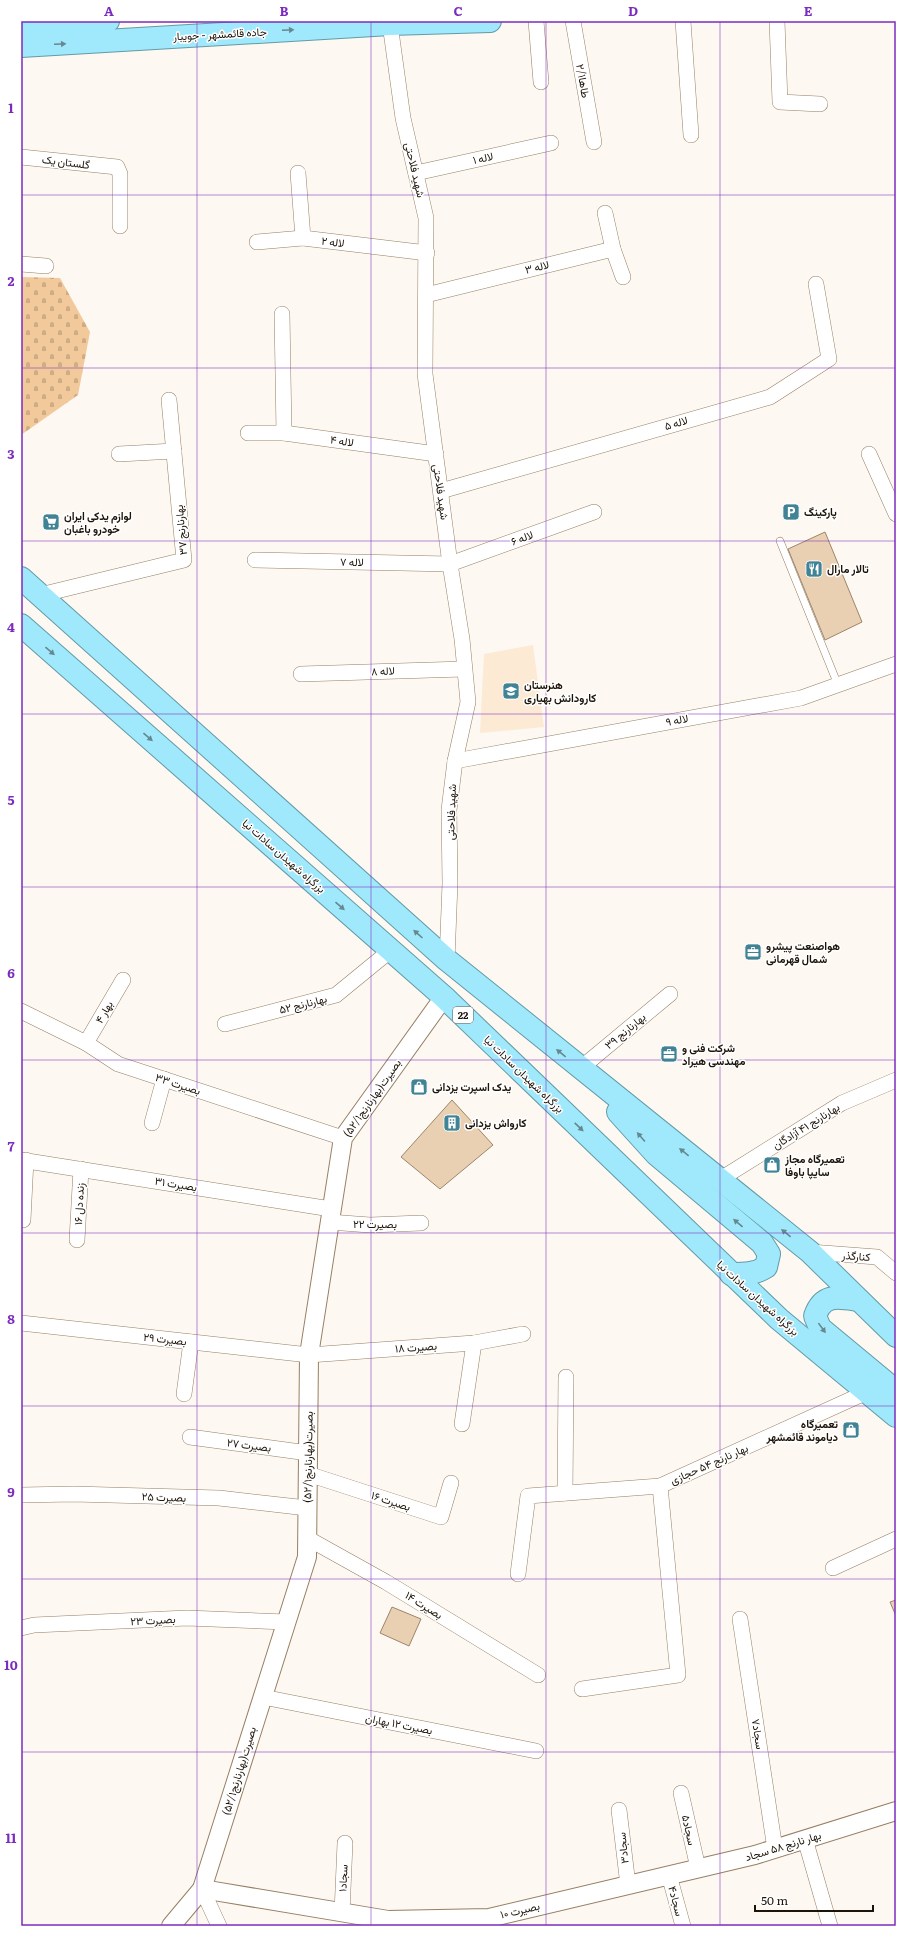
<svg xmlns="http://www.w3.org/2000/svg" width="917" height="1947" font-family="Literata,Vazirmatn,serif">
	<defs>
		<pattern id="cemetery-stones" width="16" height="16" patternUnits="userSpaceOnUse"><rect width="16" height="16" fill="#f2c99a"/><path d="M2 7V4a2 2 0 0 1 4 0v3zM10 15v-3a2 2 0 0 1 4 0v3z" fill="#cfac83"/></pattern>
	</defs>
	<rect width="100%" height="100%" fill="#fdf8f2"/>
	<!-- built -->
	<polygon fill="#fdead4" points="533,645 544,727 480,733 484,654"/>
	<!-- cemetery -->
	<polygon fill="url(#cemetery-stones)" points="21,277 60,278 90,332 78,395 21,435"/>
	<!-- building -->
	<g fill="#ead0b2" stroke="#9d8569">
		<polygon points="825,532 862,622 825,640 788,549"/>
		<polygon points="452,1100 493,1145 440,1189 401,1157"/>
		<polygon points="896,1600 896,1616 890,1602"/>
		<polygon points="392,1607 421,1619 409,1646 380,1633"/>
	</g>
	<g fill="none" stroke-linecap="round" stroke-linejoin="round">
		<!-- service casing -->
		<g stroke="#977f63" stroke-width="8">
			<polyline id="service" points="780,541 838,685"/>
		</g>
		<!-- minor casing -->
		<g stroke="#977f63" stroke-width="16">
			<g id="minor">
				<polyline points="536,21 541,82"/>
				<polyline points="573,21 594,142"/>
				<polyline points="683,21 691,135"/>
				<polyline points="777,21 780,102 820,104"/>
				<polyline points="390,24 403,118 426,218 425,374 450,564 462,639 468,702 455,761 449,810 450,883 447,960"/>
				<polyline points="21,157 117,167 120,174 120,226"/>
				<polyline points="298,173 303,238 427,253"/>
				<polyline points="416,173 551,143"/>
				<polyline points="257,242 303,238"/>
				<polyline points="613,249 623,277"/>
				<polyline points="21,264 46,266"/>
				<polyline points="426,295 613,249 605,213"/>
				<polyline points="282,314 284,433"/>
				<polyline points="248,433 284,433 436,454"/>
				<polyline points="119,454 174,451"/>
				<polyline points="869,454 896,514"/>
				<polyline points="441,491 770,397 829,359 816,284"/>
				<polyline points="255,560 450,564 594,512"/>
				<polyline points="40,595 184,560 169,400"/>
				<polyline points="301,674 464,669"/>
				<polyline points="455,761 801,698 896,664"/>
				<polyline points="21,1011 86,1043 118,1064 343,1138"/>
				<polyline points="225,1024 336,995 391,950"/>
				<polyline points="86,1043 123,980"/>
				<polyline points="581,1068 670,994"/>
				<polyline points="152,1123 164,1079"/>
				<polyline points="21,1160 331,1209"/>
				<polyline points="719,1180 842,1103 896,1080"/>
				<polyline points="23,1220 26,1160"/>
				<polyline points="329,1222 370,1225 421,1223"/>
				<polyline points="77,1240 81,1169"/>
				<polyline points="810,1252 877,1257 896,1273"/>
				<polyline points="21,1323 309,1355 474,1343 523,1334"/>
				<polyline points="184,1394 191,1342"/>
				<polyline points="462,1424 474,1343"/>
				<polyline points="190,1437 308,1453"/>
				<polyline points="308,1474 441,1517 451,1483"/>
				<polyline points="565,1493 566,1377"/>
				<polyline points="21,1495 74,1494 219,1498 307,1508"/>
				<polyline points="307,1538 386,1582 538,1675"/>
				<polyline points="833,1568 896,1539"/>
				<polyline points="518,1574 528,1496 660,1486 867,1392"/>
				<polyline points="740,1619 775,1849"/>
				<polyline points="21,1628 34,1625 187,1618 286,1622"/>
				<polyline points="582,1689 678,1675 660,1486"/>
				<polyline points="263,1697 536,1751"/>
				<polyline points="681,1793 698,1868"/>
				<polyline points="619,1810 628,1885"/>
				<polyline points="805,1839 830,1926"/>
				<polyline points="669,1875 683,1926"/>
				<polyline points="202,1889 219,1926"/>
				<polyline points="342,1913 345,1843"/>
			</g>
		</g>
		<!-- tertiary casing -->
		<g stroke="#977f63" stroke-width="20">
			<g id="tertiary">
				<polyline points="202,1889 388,1920 489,1918 755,1855 896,1811"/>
				<polyline points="171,1926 202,1889 307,1557 309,1355 343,1138 444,997"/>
			</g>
		</g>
		<!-- trunk casing -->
		<g stroke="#639ba6" stroke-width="24">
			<g id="trunk">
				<polyline points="21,26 108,21"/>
				<polyline points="21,46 390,24 490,21"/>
				<polyline points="21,578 447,960 810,1252 896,1336"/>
				<polyline points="21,625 444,997 779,1319 896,1416"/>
				<path d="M618,1112L656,1154L762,1243L769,1254L766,1267C755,1274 744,1274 731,1274"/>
				<path d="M858,1300C838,1297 823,1293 815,1316L820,1328L896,1391"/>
			</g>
		</g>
		<!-- service -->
		<use href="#service" stroke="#fff" stroke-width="7"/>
		<!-- minor -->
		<use href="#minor" stroke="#fff" stroke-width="15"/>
		<!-- tertiary -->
		<use href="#tertiary" stroke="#fff" stroke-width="18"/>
		<!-- trunk -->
		<use href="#trunk" stroke="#a0e8fc" stroke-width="22"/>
	</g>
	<!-- one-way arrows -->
	<defs><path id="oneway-solid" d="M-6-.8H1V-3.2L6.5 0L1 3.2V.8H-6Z"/></defs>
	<g fill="#65898f">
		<use href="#oneway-solid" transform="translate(288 30) rotate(-3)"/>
		<use href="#oneway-solid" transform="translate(60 44) rotate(-3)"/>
		<use href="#oneway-solid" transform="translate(50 651) rotate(41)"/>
		<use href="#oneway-solid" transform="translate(148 737) rotate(41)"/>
		<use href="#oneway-solid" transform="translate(340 906) rotate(41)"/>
		<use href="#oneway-solid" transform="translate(418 934) rotate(-138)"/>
		<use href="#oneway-solid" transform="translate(561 1053) rotate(-141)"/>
		<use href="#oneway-solid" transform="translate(579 1127) rotate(44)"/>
		<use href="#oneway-solid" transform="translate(641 1137) rotate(-131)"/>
		<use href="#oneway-solid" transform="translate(684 1152) rotate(-141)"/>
		<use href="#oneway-solid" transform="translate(738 1223) rotate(-140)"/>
		<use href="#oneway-solid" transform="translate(786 1233) rotate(-141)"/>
		<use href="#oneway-solid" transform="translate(822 1328) rotate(54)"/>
	</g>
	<!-- grid -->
	<path fill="none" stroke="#7b2cbf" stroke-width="1" stroke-opacity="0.55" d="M197,21V1926M371,21V1926M546,21V1926M720,21V1926M21,195H896M21,368H896M21,541H896M21,714H896M21,887H896M21,1060H896M21,1233H896M21,1406H896M21,1579H896M21,1752H896"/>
	<!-- icons -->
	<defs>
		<g id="parking-square" transform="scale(0.9)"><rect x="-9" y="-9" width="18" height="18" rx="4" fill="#408394" stroke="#fff"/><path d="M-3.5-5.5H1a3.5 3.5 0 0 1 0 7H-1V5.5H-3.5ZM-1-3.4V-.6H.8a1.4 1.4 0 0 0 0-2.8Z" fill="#fff"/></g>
		<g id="supermarket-square" transform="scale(0.9)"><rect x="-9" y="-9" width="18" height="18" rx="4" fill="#408394" stroke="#fff"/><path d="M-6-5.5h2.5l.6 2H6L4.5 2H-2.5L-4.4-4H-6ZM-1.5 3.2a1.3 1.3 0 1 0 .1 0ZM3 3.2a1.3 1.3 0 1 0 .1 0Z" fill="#fff"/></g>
		<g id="restaurant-square" transform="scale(0.9)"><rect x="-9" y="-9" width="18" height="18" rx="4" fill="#408394" stroke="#fff"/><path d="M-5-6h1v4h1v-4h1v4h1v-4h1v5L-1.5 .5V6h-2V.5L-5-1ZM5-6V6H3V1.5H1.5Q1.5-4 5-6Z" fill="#fff"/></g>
		<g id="school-square" transform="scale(0.9)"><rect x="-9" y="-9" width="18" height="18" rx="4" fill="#408394" stroke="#fff"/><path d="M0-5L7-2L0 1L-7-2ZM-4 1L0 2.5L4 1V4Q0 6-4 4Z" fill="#fff"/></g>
		<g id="office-square" transform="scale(0.9)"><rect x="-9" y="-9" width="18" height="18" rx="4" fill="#408394" stroke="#fff"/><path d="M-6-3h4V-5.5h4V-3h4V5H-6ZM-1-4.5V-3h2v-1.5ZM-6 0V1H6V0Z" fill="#fff"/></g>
		<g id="shop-square" transform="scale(0.9)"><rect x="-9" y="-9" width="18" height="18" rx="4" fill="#408394" stroke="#fff"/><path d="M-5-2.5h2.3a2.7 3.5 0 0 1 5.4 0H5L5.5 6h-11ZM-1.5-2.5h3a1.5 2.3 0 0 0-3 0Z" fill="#fff"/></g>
		<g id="building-square" transform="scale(0.9)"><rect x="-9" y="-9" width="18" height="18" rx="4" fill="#408394" stroke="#fff"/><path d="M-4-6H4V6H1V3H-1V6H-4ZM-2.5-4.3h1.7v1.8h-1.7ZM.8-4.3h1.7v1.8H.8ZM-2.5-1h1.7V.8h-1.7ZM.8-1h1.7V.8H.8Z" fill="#fff"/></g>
	</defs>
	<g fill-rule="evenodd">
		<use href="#parking-square" x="791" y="512"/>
		<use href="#supermarket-square" x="51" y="522"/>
		<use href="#restaurant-square" x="814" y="569"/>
		<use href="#school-square" x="511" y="691"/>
		<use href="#office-square" x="753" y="952"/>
		<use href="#office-square" x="669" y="1054"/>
		<use href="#shop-square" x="419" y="1087"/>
		<use href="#building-square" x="452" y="1123"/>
		<use href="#shop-square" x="772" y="1165"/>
		<use href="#shop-square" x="851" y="1430"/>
	</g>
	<g text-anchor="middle" stroke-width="3" stroke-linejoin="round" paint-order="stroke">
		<!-- shield labels -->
		<rect fill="#fff" stroke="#615a53" stroke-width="1" x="453" y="1007" width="20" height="16" rx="3"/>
		<g font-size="10" font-weight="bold" fill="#1d1409">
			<text x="463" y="1019">22</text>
		</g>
		<!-- street labels -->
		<g font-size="11" fill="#1d1409" stroke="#fff">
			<text transform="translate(220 34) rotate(-3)" y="4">جاده قائمشهر - جویبار</text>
			<text transform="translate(583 81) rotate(80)" y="4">طاها۲/۱</text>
			<text transform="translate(483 158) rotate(-12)" y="4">لاله ۱</text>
			<text transform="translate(66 162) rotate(7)" y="4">گلستان یک</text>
			<text transform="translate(415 170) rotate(77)" y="4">شهید فلاحتی</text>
			<text transform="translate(333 242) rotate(7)" y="4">لاله ۲</text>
			<text transform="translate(537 267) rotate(-14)" y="4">لاله ۳</text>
			<text transform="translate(676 423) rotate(-16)" y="4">لاله ۵</text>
			<text transform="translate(342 441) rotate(8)" y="4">لاله ۴</text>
			<text transform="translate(441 492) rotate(82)" y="4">شهید فلاحتی</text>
			<text transform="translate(181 530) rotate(-95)" y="4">بهارنارنج ۳۷</text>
			<text transform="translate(522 538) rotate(-20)" y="4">لاله ۶</text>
			<text transform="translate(352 562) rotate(1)" y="4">لاله ۷</text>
			<text transform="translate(383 671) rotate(-2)" y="4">لاله ۸</text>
			<text transform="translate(677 720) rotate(-10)" y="4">لاله ۹</text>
			<text transform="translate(451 812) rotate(-88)" y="4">شهید فلاحتی</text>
			<text transform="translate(284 856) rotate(41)" y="4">بزرگراه شهیدان سادات نیا</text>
			<text transform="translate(303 1004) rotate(-14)" y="4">بهارنارنج ۵۲</text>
			<text transform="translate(104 1012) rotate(-60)" y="4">بهار ۴</text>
			<text transform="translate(625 1031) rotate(-40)" y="4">بهارنارنج ۳۹</text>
			<text transform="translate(524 1074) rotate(44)" y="4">بزرگراه شهیدان سادات نیا</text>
			<text transform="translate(178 1084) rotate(18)" y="4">بصیرت ۳۳</text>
			<text transform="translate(372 1098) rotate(-55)" y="4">بصیرت(بهارنارنج۵۲/۱)</text>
			<text transform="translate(806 1126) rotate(-32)" y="4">بهارنارنج ۴۱ آزادگان</text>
			<text transform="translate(176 1184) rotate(9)" y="4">بصیرت ۳۱</text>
			<text transform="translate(79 1204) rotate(-87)" y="4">زنده دل ۱۶</text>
			<text x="375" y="1228">بصیرت ۲۲</text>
			<text transform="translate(856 1256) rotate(4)" y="4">کنارگذر</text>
			<text transform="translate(758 1298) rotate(42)" y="4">بزرگراه شهیدان سادات نیا</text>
			<text transform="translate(165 1339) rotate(6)" y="4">بصیرت ۲۹</text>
			<text transform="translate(416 1347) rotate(-4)" y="4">بصیرت ۱۸</text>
			<text transform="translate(249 1445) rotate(7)" y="4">بصیرت ۲۷</text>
			<text transform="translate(308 1457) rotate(-89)" y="4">بصیرت(بهارنارنج۵۲/۱)</text>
			<text transform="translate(709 1464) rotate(-24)" y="4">بهار نارنج ۵۴ حجازی</text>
			<text transform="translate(164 1497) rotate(2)" y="4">بصیرت ۲۵</text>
			<text transform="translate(391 1501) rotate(18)" y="4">بصیرت ۱۶</text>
			<text transform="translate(424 1605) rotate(32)" y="4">بصیرت ۱۴</text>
			<text transform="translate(153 1620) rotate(-3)" y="4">بصیرت ۲۳</text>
			<text transform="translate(399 1724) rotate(11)" y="4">بصیرت ۱۲ بهاران</text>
			<text transform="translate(758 1734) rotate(81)" y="4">سجاد۷</text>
			<text transform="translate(239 1771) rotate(-73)" y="4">بصیرت(بهارنارنج۵۲/۱)</text>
			<text transform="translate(689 1830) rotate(77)" y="4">سجاد۵</text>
			<text transform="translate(783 1846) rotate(-17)" y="4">بهار نارنج ۵۸ سجاد</text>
			<text transform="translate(623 1848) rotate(-96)" y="4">سجاد۳</text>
			<text transform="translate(343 1878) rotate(-87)" y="4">سجاد۱</text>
			<text transform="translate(676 1901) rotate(75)" y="4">سجاد۴</text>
			<text transform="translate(520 1910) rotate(-13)" y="4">بصیرت ۱۰</text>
		</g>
		<!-- poi labels -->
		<g font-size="11" font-weight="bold" fill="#1d1409" stroke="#fff" text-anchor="start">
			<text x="804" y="516">پارکینگ</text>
			<text x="64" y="520">لوازم یدکی ایران<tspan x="64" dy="13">خودرو باغبان</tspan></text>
			<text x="827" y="573">تالار مارال</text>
			<text x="524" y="689">هنرستان<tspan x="524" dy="13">کارودانش بهیاری</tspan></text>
			<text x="766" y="950">هواصنعت پیشرو<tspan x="766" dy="13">شمال قهرمانی</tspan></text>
			<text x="682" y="1052">شرکت فنی و<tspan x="682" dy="13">مهندسی هیراد</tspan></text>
			<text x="432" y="1091">یدک اسپرت یزدانی</text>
			<text x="465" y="1127">کارواش یزدانی</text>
			<text x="785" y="1163">تعمیرگاه مجاز<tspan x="785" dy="13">سایپا باوفا</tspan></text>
			<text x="838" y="1428" text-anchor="end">تعمیرگاه<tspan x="838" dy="13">دیاموند قائمشهر</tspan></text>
		</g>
	</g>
	<!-- border -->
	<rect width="917" height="1947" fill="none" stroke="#ffffff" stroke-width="44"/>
	<!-- scale -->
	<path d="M755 1905v6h118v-6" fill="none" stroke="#1d1409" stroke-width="2"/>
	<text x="761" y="1905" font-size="12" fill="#1d1409" stroke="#ffffff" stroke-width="3" paint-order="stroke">50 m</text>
	<rect x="22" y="22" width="873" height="1903" fill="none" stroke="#7b2cbf" stroke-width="1.5"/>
	<g font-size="13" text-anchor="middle" font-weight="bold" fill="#7b2cbf">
		<text x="109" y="16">A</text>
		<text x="284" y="16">B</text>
		<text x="458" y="16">C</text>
		<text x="633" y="16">D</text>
		<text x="808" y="16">E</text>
		<text x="11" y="113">1</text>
		<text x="11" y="286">2</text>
		<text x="11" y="459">3</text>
		<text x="11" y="632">4</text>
		<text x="11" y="805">5</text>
		<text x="11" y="978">6</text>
		<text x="11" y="1151">7</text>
		<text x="11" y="1324">8</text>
		<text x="11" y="1497">9</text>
		<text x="11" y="1670">10</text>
		<text x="11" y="1843">11</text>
	</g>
</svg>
